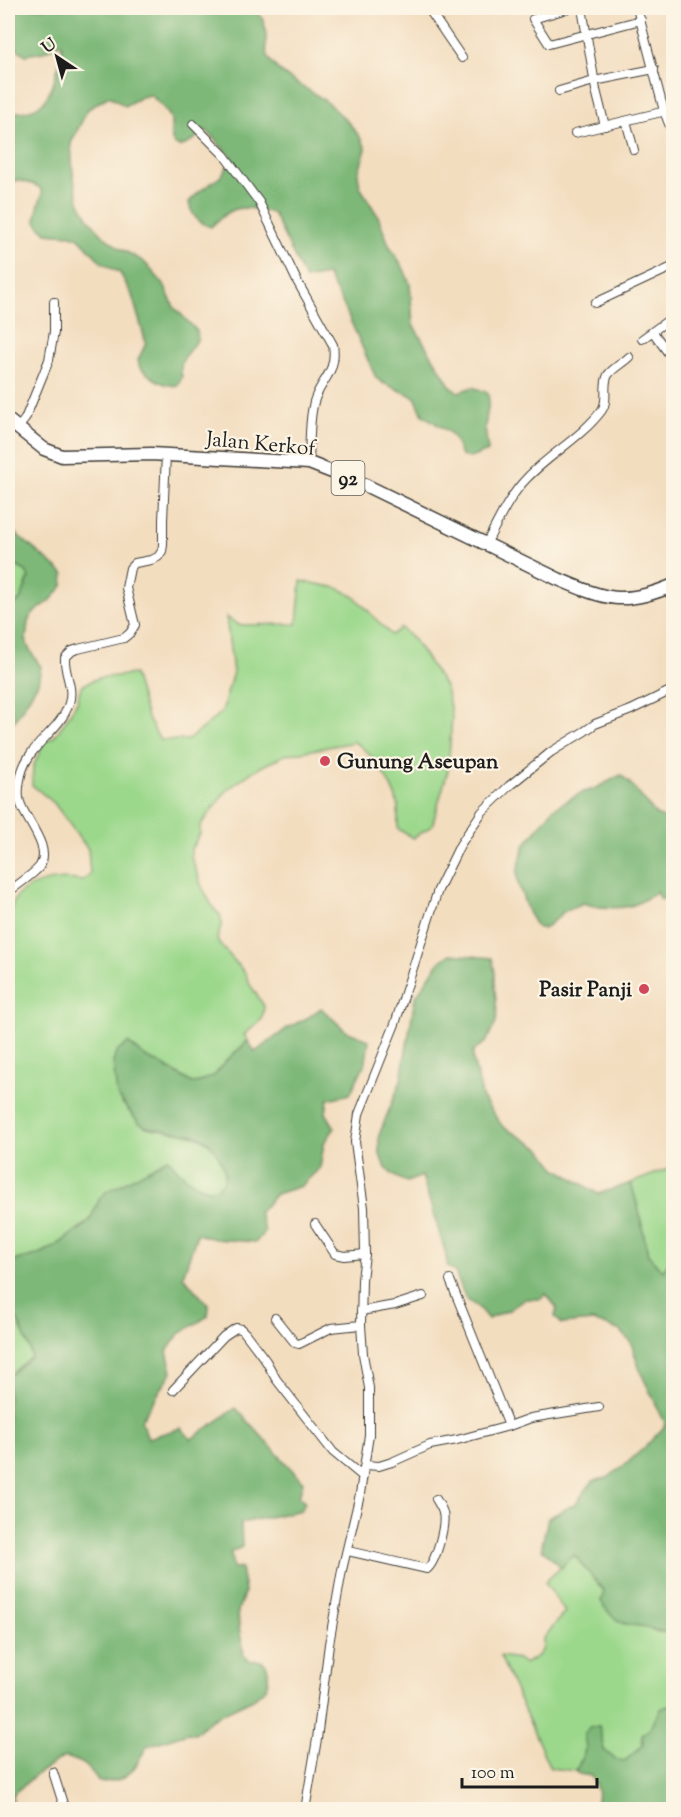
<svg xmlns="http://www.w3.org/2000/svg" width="681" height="1817" font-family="'Sorts Mill Goudy',serif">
	<rect width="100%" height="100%" fill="#fcf5e5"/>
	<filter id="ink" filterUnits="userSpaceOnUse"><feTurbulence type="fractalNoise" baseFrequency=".0167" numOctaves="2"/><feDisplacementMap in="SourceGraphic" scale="12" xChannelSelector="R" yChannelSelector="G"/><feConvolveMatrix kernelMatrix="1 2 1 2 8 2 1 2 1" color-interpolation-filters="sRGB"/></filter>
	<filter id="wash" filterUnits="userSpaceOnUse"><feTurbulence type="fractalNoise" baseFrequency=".008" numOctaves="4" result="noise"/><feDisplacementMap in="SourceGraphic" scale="24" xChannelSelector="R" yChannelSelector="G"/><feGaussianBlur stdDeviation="1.35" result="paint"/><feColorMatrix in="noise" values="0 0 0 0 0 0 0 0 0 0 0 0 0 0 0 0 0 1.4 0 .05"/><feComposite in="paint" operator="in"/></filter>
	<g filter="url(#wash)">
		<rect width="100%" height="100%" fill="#f3ddbf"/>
		<!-- green -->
		<g fill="#9cd88c" stroke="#5c7a54" stroke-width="1.5">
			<polygon points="8,562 26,571 29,578 20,600 8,610"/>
			<path d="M301,581L338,588L355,597L391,635L401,628L414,640L446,688L452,717L448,770L432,826L413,838L398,829C397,821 399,813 398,805C393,785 372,751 354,742L285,755L255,770L227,790L200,826V834L191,849V857L202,887L214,909L220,915L222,923L217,939L219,943L245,973L249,983L264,1006L262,1019L244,1035L248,1041L225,1062L215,1075L200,1082L192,1083L163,1065L147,1058L128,1043L122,1103C129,1111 136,1122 145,1126C149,1128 154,1129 159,1129C183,1134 206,1132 219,1156C222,1163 227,1170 225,1178C218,1202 190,1181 179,1172C175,1168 171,1162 167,1158L159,1164L100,1198L90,1220L56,1246L37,1255L8,1262V915L10,913C12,907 13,900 18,895C35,880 62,877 83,881L90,874L88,849L54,803L32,785L33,767L44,742L54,737L64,723L77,702L81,686L98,678L134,674L147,717L160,740H188L222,712L233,672L226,617L239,625L297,624Z"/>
			<polygon points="673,1167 673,1256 663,1271 648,1255 639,1211 631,1183"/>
			<polygon points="8,1310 15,1314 30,1349 31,1357 8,1377"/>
			<polygon points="574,1555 604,1591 601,1601 625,1624 642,1626 658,1632 673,1632 673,1704 661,1709 649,1730 643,1745 625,1761 616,1760 604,1750 599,1726 586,1748 576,1771 550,1768 500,1656 518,1659 525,1664 539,1655 543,1648 543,1639 565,1612 545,1582"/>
		</g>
		<!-- forest -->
		<g fill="#7db878" stroke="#4c6a4a" stroke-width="1.5">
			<path d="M8,8H254C275,27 259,48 272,63C285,79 307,88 324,100C338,111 360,132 366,149L358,174L360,187L378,216L389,245L403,267L410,284L413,325L451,387L458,392L473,387L488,393L489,401L485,427L488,451L470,458L461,456L455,440L450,433L423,415L415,397L383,383L376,378L343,304L327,275L305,279L273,213C242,206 235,203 211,227C198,223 191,215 189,202L200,191L220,177L233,159L206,130C199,135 180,155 173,142C169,135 173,124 170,117C166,109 156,101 151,95L141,97L125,106L109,96L88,109L71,143L73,175L79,201L89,219L106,238L121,249L143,261L148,266L164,285L174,307L197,331L198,339C189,351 177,361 182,377L178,385C163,388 152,377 140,368L138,360L146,343L132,295L120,273L102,263L79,238L71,235L46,233L36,222C35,194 60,189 16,180L8,186V112C41,114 49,101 57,71C60,62 64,53 61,43L43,52L26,55L8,43Z"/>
			<polygon points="8,527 64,574 63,586 50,601 32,614 28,622 26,639 28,647 41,667 38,683 14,722 8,721 8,610 20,600 29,578 26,571 8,562"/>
			<path d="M621,775L630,783L656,815L673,822V897L670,899H659L657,892C650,896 643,901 636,904C621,910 598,908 583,903L565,911L544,929L537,927L528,912L518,883L517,873L524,846L554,808L581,793L594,789Z"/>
			<path d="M451,954L492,958L495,973V989L497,1013L496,1022L486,1042L473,1051V1060L483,1099L503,1127L540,1148L556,1168L598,1194L631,1183L639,1211L648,1255L663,1271L673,1256V1632C659,1633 658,1630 645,1627C639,1625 632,1626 626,1624C615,1621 606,1611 601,1601L604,1591L574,1555L561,1568L542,1549V1545L548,1518L575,1504L593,1481L607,1478L625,1465L646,1446L664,1427L665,1423L641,1373L631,1343L621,1331L593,1321L562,1324L555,1317L557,1308L546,1294L541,1299H525L509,1310L488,1319L479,1308L466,1299L455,1272L448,1267L445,1251L422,1176L407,1182C385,1175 377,1158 379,1135L401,1080L415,998L439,962Z"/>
			<path d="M321,1008L346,1031L369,1040L366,1061L350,1094L328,1099L326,1113L335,1128L324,1143L320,1168L301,1186L276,1194L259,1213L265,1231L256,1242L215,1239L197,1234L183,1276L209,1306L208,1316L179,1334L167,1351L172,1372L141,1420L148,1438L181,1428L191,1439L236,1408L303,1482L299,1496L305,1502L301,1510L241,1523L242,1547L231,1552L233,1568H241L245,1592L238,1610L239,1627L244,1656L251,1661C269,1657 271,1673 266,1688L253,1699L211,1719L195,1734L187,1733L147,1746C133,1771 130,1782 99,1782C89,1766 82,1761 64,1757L37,1774L12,1795L14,1809H8V1377L31,1357L30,1349L15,1314L8,1310V1262L37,1255L56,1246L84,1226L90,1220L100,1198L106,1192L159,1164L168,1158C177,1170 190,1185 206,1189C211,1190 215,1189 219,1186C229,1178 224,1167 219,1157C215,1149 210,1142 201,1137C190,1132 160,1130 147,1127L139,1123L117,1095L113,1062L116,1053L128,1043L147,1058L163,1065L192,1083L200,1082L215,1075L225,1062L248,1041L255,1052L289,1027L309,1017Z"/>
			<path d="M673,1704V1809H595C599,1797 599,1787 591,1776L579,1774L576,1771L586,1748L584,1735L589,1728L599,1726L604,1750L616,1760L625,1761L643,1745L642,1734L649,1730L661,1709Z"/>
		</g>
	</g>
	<g filter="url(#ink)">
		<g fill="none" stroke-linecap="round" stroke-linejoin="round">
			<!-- minor casing -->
			<g stroke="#3c3934" stroke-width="10">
				<g id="minor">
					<polyline points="428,8 462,58"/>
					<polyline points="570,8 533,19 549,44 641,20"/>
					<polyline points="582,8 596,90 605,126"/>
					<polyline points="637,8 664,111 674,137"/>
					<polyline points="559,91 594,81 654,69"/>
					<polyline points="626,121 634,150"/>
					<path d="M193,124L224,155L259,202L297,281L333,345C338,375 317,382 313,406C309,424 310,444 309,463"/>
					<polyline points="575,133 674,109"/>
					<polyline points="595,303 674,266"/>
					<polyline points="653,332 674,361"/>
					<polyline points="642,339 674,316"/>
					<polyline points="18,428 25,419 49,360 54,332 54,302"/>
					<path d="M486,544C498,522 509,496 527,478C550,454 582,437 602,410C609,400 602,385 608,375C613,368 623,363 629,357"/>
					<polyline points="667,588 674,602"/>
					<path d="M8,892C16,886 34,874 40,866C52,847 25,820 20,802C17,794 19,784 21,775C28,744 61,731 69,703C74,687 64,674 65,658L72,651L78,649L124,638L130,633L135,625L126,588L130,568L135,563L151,560L158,557L162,551L163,545V520L166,455"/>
					<polyline points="315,1224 335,1254 344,1256 365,1254"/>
					<polyline points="450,1280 509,1426"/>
					<polyline points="361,1311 395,1305 423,1296"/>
					<polyline points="275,1318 295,1343 299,1344 331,1328 361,1325"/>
					<polyline points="173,1390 224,1336 236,1328 241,1329 245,1333 266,1361 276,1379 333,1452 362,1476"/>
					<polyline points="365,1465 379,1466 392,1462 430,1445 457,1440 509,1426 531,1418 599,1407"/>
					<path d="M348,1551L427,1569C436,1562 446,1525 443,1513C442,1508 439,1504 436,1499"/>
					<polyline points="53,1772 65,1810"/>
					<polyline points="305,1810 317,1739 329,1644 342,1570 360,1494 369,1435 369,1388 363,1354 361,1325 362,1280 365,1254 364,1208 355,1142 359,1114 395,1024 438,890 460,845 482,812 509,786 551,752 585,731 595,724 631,710 674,689"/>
				</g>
			</g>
			<!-- primary casing -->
			<g stroke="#3c3934" stroke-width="15">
				<path id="primary" d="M8,420L44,449L62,456L151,454L309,463L365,485L558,579C605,599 623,607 674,585"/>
			</g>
			<!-- minor -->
			<use href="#minor" stroke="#fff" stroke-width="8"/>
			<!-- primary -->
			<use href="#primary" stroke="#fff" stroke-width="12"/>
		</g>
	</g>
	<!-- markers -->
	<g fill="#d1495b" stroke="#fcf5e5" stroke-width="2">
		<circle cx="325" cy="761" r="6"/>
		<circle cx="644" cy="989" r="6"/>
	</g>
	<g text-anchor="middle" stroke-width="4.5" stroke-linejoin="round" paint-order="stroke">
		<!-- shield labels -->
		<rect fill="#fcf5e5" stroke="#5f5d58" stroke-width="1.5" x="331.5" y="461" width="33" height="34" rx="4.5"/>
		<g font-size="20" font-weight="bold" fill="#1c1c1c">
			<text x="348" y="485">92</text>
		</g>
		<!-- street labels -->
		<g font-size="21" fill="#1c1c1c" stroke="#fcf5e5">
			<text transform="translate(261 443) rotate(5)" y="7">Jalan Kerkof</text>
		</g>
		<!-- poi labels -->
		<g font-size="21" font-weight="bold" fill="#1c1c1c" stroke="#fcf5e5" text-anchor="start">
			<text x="337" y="768">Gunung Aseupan</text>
			<text x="632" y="996" text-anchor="end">Pasir Panji</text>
		</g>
	</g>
	<!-- margin -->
	<rect width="681" height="1817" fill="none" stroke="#fcf5e5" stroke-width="30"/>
	<!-- north arrow -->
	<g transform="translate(57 57) rotate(324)" stroke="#fcf5e5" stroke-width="4.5" paint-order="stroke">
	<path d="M0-4.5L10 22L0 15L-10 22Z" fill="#1c1c1c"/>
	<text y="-9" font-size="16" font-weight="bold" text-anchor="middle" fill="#1c1c1c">U</text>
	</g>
	<!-- scale -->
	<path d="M462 1778v9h135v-9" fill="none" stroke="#1c1c1c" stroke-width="3"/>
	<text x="471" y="1778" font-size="18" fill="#1c1c1c" stroke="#fcf5e5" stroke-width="4.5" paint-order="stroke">100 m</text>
</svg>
